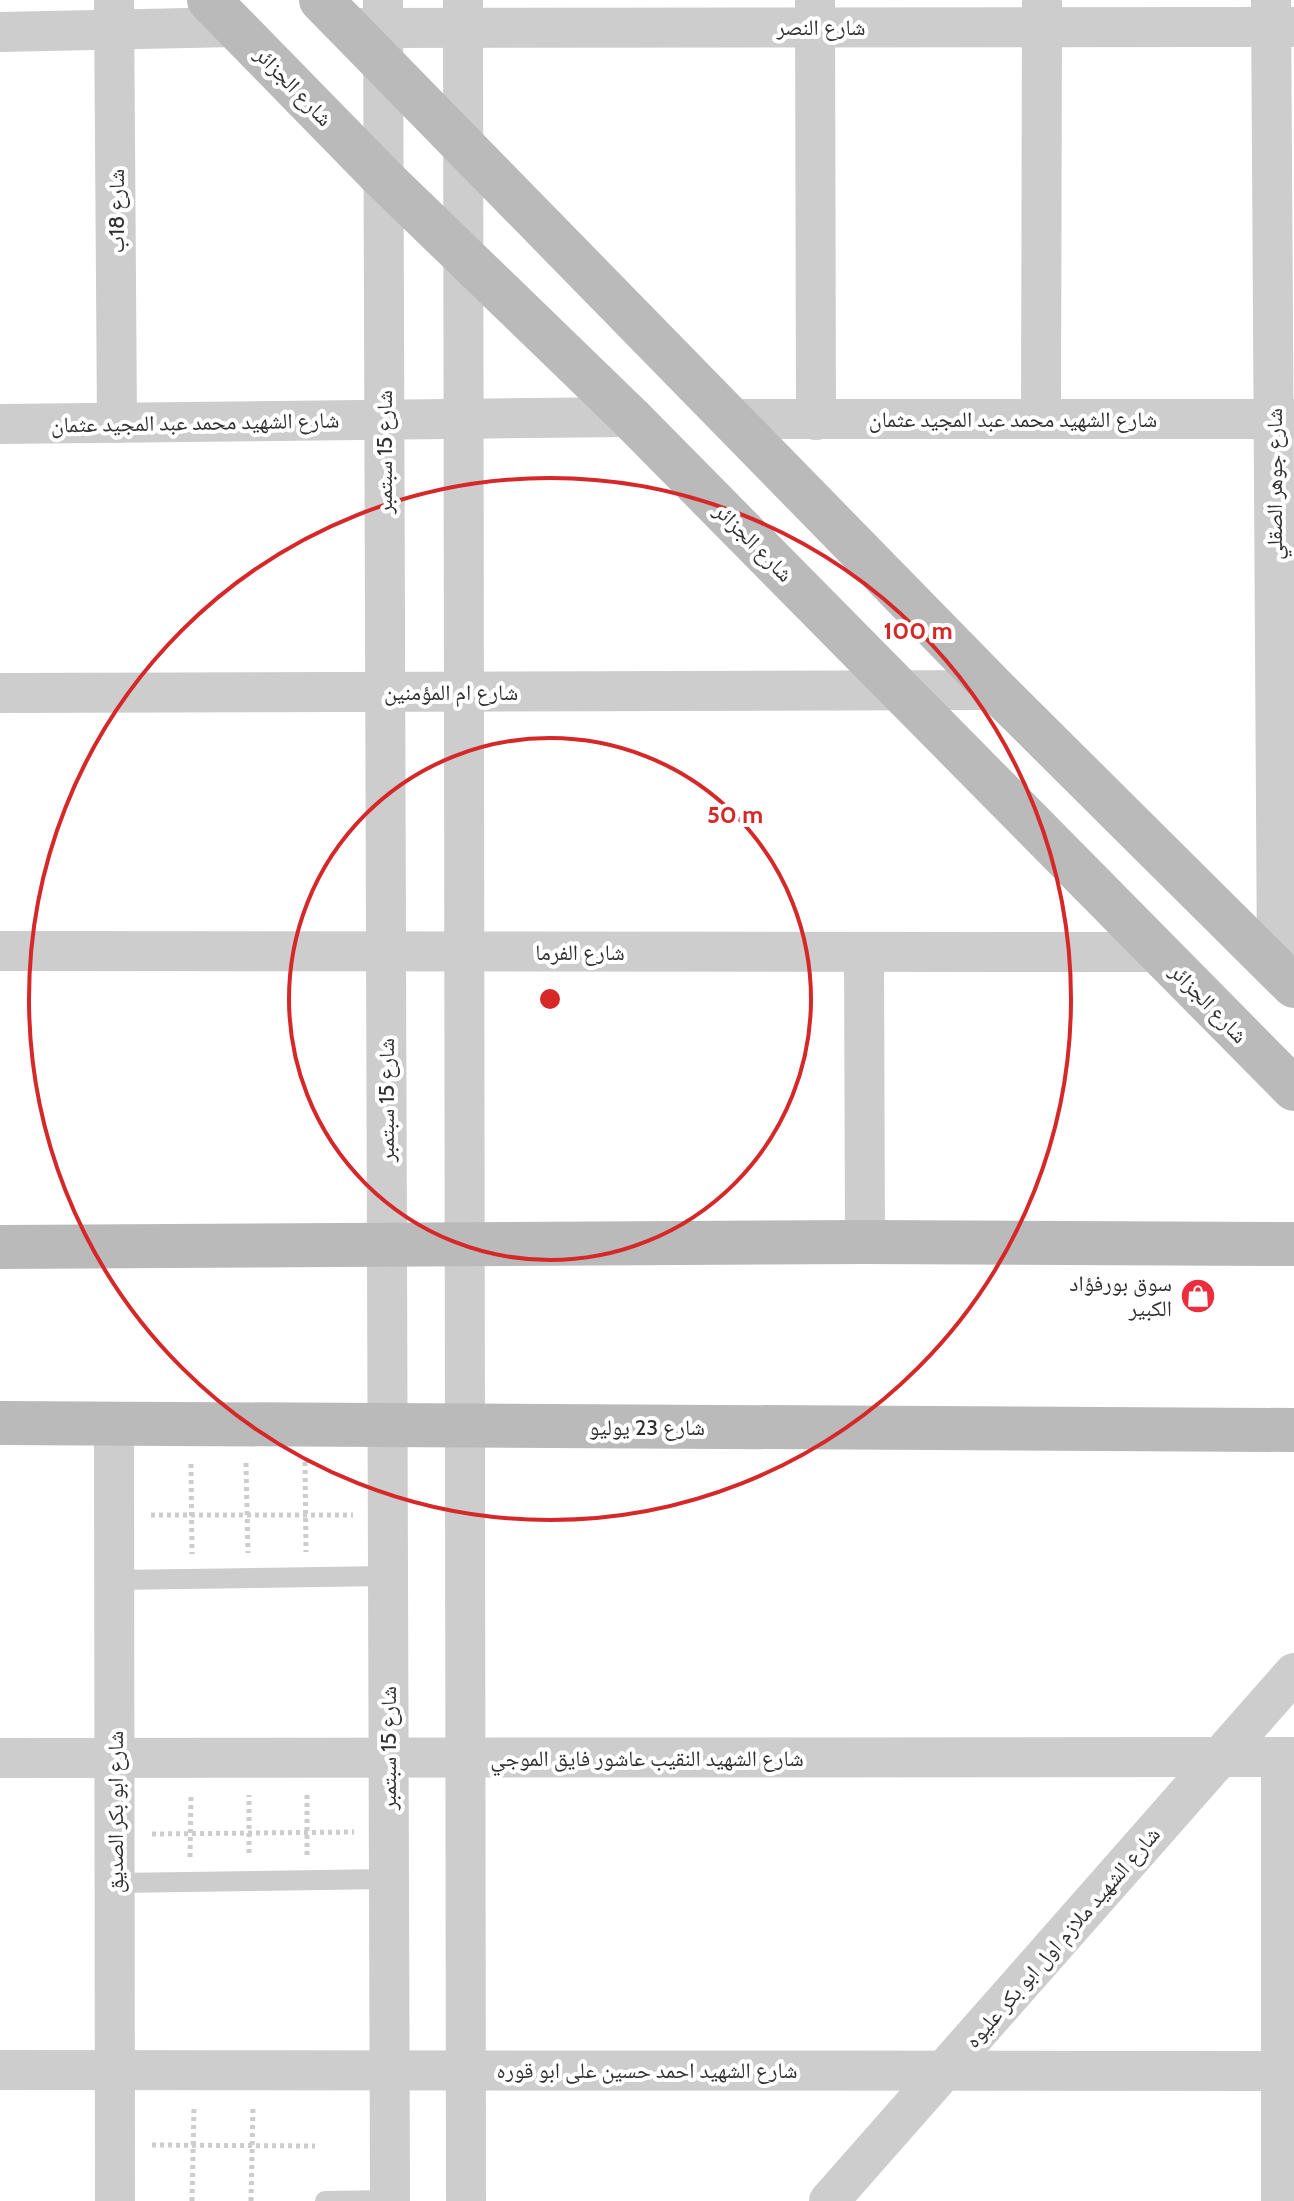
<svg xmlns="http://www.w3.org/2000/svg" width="1294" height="2201" font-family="Cabin,'Noto Naskh Arabic',sans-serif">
	<rect width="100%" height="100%" fill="#fff"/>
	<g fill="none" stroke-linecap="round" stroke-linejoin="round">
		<!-- path -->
		<g stroke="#cdcdcd" stroke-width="5" stroke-dasharray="4 4" stroke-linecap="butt">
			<polyline points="305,1462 306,1552"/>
			<polyline points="246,1463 248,1553"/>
			<polyline points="191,1464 192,1554"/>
			<polyline points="151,1515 353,1515"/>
			<polyline points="152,1834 354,1832"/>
			<polyline points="249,1853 249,1795"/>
			<polyline points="307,1855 307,1793"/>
			<polyline points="190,1857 191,1795"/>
			<polyline points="152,2145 315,2146"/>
			<polyline points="192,2201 194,2107"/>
			<polyline points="251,2201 253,2107"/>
		</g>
		<!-- lane -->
		<g stroke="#cdcdcd" stroke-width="20">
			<polyline points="114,1580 387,1576"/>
			<polyline points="115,1883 388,1879"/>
			<polyline points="325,2201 390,2200"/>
		</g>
		<!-- street -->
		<g stroke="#cdcdcd" stroke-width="40">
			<polyline points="114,0 117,423"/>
			<polyline points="383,0 390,2201"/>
			<polyline points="463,0 466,2201"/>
			<polyline points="815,0 816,420"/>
			<polyline points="1271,0 1277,968"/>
			<polyline points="356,28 1294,27"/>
			<polyline points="0,32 235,27"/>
			<polyline points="733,419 1294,419"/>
			<polyline points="1041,419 1042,3"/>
			<polyline points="0,424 630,417"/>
			<polyline points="0,693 996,690"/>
			<polyline points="0,951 1159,952"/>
			<polyline points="864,952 865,1242"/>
			<polyline points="114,1424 115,2201"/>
			<polyline points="0,1758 1294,1757"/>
			<polyline points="0,2070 1294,2071"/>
			<polyline points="829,2201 1294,1673"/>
			<polyline points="1281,2201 1281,1757"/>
		</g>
		<!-- secondary -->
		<g stroke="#bababa" stroke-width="44">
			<polyline points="209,0 382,177 630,417 1294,1089"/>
			<polyline points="321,0 996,690 1294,986"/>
			<polyline points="0,1247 865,1242 1294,1244"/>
			<polyline points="0,1423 1294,1430"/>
		</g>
	</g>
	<!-- distance rings -->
	<g fill="none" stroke="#d62828" stroke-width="4">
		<circle cx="550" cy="999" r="261"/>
		<circle cx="550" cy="999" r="521"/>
	</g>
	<!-- icons -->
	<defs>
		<g id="shop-disc" transform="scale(1.8)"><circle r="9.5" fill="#ed2d3b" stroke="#fff"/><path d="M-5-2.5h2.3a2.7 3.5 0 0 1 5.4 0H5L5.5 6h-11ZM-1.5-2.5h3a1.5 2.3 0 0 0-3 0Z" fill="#fff"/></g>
	</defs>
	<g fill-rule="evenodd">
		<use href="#shop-disc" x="1198" y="1296"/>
	</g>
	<g text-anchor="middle" stroke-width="8" stroke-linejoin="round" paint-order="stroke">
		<!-- street labels -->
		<g font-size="22" fill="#303030" stroke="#fff">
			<text x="821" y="35">شارع النصر</text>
			<text transform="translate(294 86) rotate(46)" y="8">شارع الجزائر</text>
			<text transform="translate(116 211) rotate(-90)" y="8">شارع 18ب</text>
			<text x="1013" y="427">شارع الشهيد محمد عبد المجيد عثمان</text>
			<text transform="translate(195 422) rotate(-1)" y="8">شارع الشهيد محمد عبد المجيد عثمان</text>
			<text transform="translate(384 452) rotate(-90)" y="8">شارع 15 سبتمبر</text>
			<text transform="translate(1274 484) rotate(-90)" y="8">شارع جوهر الصقلي</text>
			<text transform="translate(754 542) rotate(45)" y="8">شارع الجزائر</text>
			<text x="451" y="700">شارع ام المؤمنين</text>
			<text x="580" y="960">شارع الفرما</text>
			<text transform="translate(1209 1003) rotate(46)" y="8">شارع الجزائر</text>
			<text transform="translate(386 1100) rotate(-90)" y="8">شارع 15 سبتمبر</text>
			<text x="647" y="1435">شارع 23 يوليو</text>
			<text transform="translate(388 1748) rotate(-90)" y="8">شارع 15 سبتمبر</text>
			<text x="647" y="1766">شارع الشهيد النقيب عاشور فايق الموجي</text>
			<text transform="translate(115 1812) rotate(-90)" y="8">شارع ابو بكر الصديق</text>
			<text transform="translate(1062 1937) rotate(-49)" y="8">شارع الشهيد ملازم اول ابو بكر عليوه</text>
			<text x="647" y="2078">شارع الشهيد احمد حسين على ابو قوره</text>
		</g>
		<!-- poi labels -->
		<g font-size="22" fill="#303030" stroke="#fff" text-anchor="end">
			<text x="1172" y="1291">سوق بورفؤاد<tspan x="1172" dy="25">الكبير</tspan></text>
		</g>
	</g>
	<circle cx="550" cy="999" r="12" fill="#d62828" stroke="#fff" stroke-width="4"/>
	<g font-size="24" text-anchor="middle" font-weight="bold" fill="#d62828" stroke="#fff" stroke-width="8" stroke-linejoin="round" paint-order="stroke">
		<text x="918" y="639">100 m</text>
		<text x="735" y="823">50 m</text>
	</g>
</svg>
